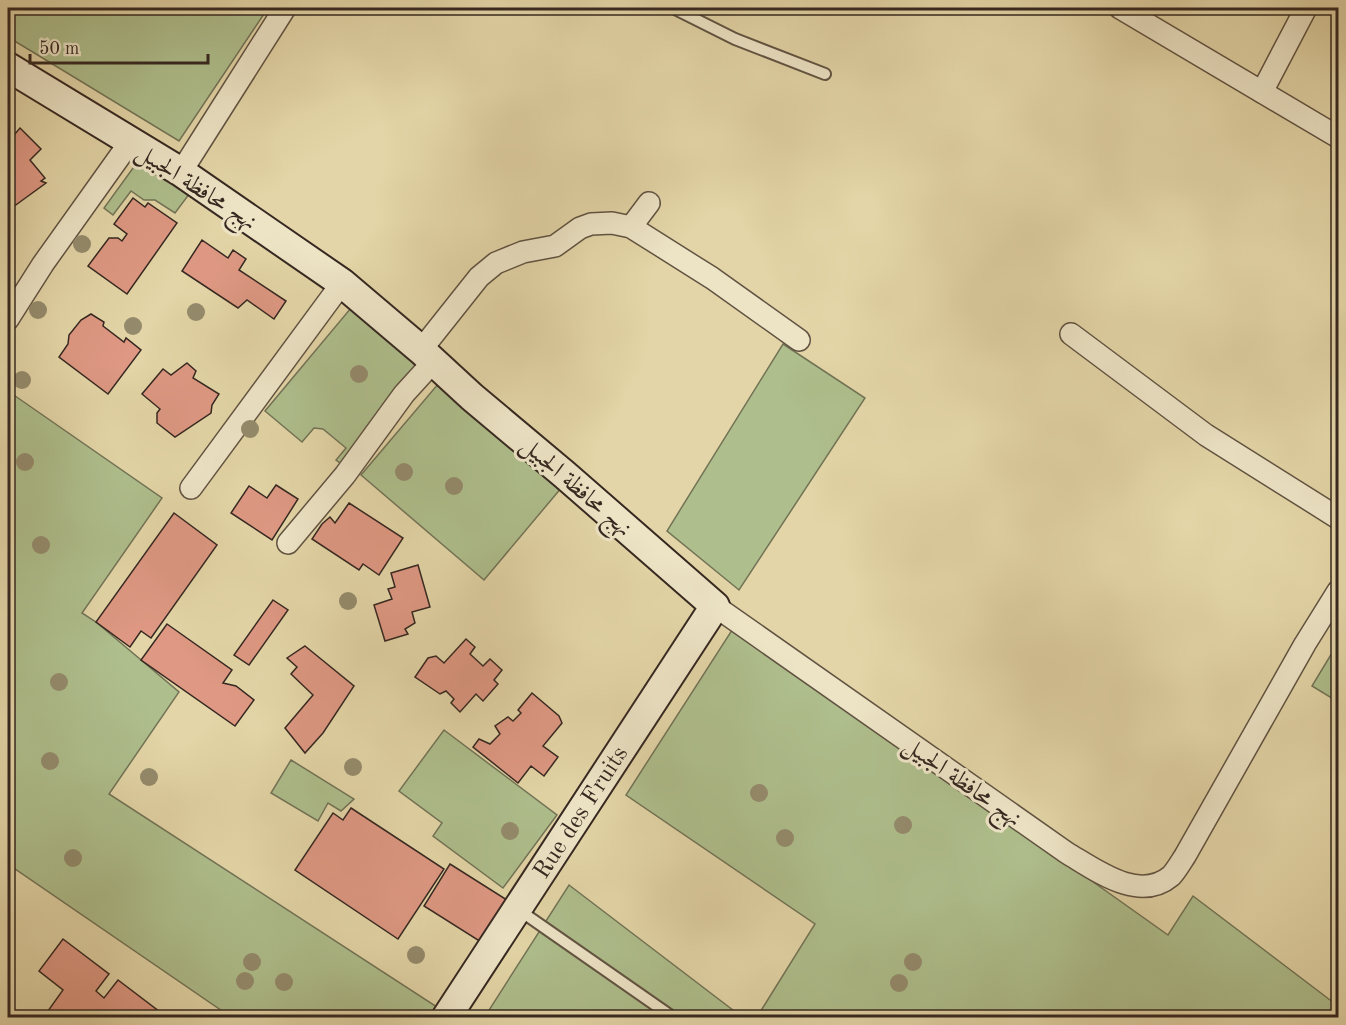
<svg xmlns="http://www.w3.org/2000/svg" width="1346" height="1025" font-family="'Old Standard TT',Amiri,serif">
	<rect width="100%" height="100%" fill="#e3d5a7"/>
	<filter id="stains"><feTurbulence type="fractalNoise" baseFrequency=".00333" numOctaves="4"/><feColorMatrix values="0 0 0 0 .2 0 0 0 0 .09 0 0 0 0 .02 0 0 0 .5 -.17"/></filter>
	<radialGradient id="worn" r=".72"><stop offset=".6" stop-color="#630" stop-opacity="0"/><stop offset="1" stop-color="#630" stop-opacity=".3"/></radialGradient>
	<!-- green -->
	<g fill="#aebe8c" stroke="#727356" stroke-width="1.5">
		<polygon points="8,8 268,8 179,141 8,37"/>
		<polygon points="141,157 190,193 175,213 155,200 144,200 131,191 113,215 104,208"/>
		<polygon points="356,302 419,365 343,465 336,460 346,448 323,429 314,428 302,442 265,411"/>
		<polygon points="783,344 865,398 739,590 667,531"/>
		<polygon points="439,383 562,487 484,580 361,475"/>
		<polygon points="8,391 162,498 82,613 96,622 179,692 109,794 437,1007 431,1017 231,1017 8,864"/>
		<polygon points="734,627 1168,935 1193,896 1338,1006 1338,1017 757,1017 815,924 626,795"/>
		<polygon points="1338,643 1338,702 1312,686"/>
		<polygon points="444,730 557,815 503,888 433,836 442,823 399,791"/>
		<polygon points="291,760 354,799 341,811 328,803 318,821 271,793"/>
		<polygon points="569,885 742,1017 484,1018"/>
	</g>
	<!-- building -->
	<g fill="#de9883" stroke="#362821" stroke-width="1.5">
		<polygon points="20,128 41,149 30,160 45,178 41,181 46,183 13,207 8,200 8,142"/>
		<polygon points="133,198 145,207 148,203 177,223 127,294 88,266 109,238 118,238 122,241 127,234 114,224"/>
		<polygon points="202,240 228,258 233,250 246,259 239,270 286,301 274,319 247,300 238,308 182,271"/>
		<polygon points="91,314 104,322 103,326 124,342 126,338 141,350 108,394 59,357 68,344 69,335 81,320"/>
		<polygon points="187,363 196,371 193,378 219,394 212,405 211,413 175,437 157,423 157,413 160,409 142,394 163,369 171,375"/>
		<polygon points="276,485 298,499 272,540 231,513 249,486 267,498"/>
		<polygon points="349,503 403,538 379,575 363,564 359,570 312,539 322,524 330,517 335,523"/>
		<polygon points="174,513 217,545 151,638 141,631 130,647 96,622"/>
		<polygon points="418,565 430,607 412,612 415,623 405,629 408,634 385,641 374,605 392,599 388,589 395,587 391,573"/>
		<polygon points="273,600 288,610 249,665 234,655"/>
		<polygon points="167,624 232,670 223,683 236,686 254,700 235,726 141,660"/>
		<polygon points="466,639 475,647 470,654 483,666 490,659 502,670 494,680 498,684 483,701 476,694 460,712 451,703 454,699 446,691 440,694 415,677 428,658 436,656 444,663"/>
		<polygon points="305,646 354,686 323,733 305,753 285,728 313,695 291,674 297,667 287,658"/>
		<polygon points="532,693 559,716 562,723 543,746 558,757 544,776 531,766 518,783 473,747 479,739 490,744 500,734 495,726 508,717 513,721 521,713 518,710"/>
		<polygon points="351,808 444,869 398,939 295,870 333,813 343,820"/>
		<polygon points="450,864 507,900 481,942 424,906"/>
		<polygon points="63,939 109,974 96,991 104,998 118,980 168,1018 43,1018 63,990 39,971"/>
	</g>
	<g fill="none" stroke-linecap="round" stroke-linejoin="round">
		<!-- lane casing -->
		<g stroke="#615342" stroke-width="14">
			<g id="lane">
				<polyline points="673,8 735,39 825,74"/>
				<polyline points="519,910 674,1018"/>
			</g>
		</g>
		<!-- street casing -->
		<g stroke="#615342" stroke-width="24">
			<g id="street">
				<polyline points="1120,8 1338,137"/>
				<polyline points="1262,92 1306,8"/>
				<polyline points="181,172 285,8"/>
				<polyline points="631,227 649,203"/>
				<polyline points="8,319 43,264 130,142"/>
				<polyline points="1071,334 1206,435 1338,518"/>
				<polyline points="421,350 479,277 496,263 523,252 555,246 580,228 591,224 612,223 631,227 712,278 799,340"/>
				<polyline points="191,488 342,283"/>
				<polyline points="288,543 345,475 404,394 434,361"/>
				<path d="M715,606L1067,853C1096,870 1139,903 1171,876C1176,871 1181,862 1185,856L1305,644L1338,591"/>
			</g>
		</g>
		<!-- secondary casing -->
		<g stroke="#362821" stroke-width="32">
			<polyline id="secondary" points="8,67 181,172 342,283 421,350 472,397 565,475 715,606 446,1018"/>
		</g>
		<!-- lane -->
		<use href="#lane" stroke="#ede4c6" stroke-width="10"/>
		<!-- street -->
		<use href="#street" stroke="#ede4c6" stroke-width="21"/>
		<!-- secondary -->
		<use href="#secondary" stroke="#ede4c6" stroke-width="28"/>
	</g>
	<!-- trees -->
	<g fill="#948b6c">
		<circle cx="82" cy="244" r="9"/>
		<circle cx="38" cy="310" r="9"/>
		<circle cx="196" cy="312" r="9"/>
		<circle cx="133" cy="326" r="9"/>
		<circle cx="359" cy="374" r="9"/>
		<circle cx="22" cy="380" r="9"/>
		<circle cx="250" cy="429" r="9"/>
		<circle cx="25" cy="462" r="9"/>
		<circle cx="404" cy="472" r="9"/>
		<circle cx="454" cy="486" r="9"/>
		<circle cx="41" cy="545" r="9"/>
		<circle cx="348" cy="601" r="9"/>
		<circle cx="59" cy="682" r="9"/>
		<circle cx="50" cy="761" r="9"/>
		<circle cx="353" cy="767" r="9"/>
		<circle cx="149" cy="777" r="9"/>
		<circle cx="759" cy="793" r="9"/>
		<circle cx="903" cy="825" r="9"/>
		<circle cx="510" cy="831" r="9"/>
		<circle cx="785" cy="838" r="9"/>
		<circle cx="73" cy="858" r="9"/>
		<circle cx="416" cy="955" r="9"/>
		<circle cx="252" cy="962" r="9"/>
		<circle cx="913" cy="962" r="9"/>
		<circle cx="245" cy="981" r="9"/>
		<circle cx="284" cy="982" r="9"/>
		<circle cx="899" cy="983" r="9"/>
	</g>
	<g text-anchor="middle" stroke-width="6" stroke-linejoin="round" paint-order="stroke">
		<!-- street labels -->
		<g font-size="24" fill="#362821" stroke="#ede4c6">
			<text transform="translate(197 186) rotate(33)" y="8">نهج محافظة الجبيل</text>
			<text transform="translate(577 486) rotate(41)" y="8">نهج محافظة الجبيل</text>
			<text transform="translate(963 781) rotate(35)" y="8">نهج محافظة الجبيل</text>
			<text transform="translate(580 812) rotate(-57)" y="8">Rue des Fruits</text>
		</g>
	</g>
	<!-- margin -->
	<rect width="1346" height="1025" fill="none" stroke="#e3d5a7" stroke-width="30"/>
	<rect x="9" y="9" width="1328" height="1007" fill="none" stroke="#362821" stroke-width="3"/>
	<rect x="15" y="15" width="1316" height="995" fill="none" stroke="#362821" stroke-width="1.5"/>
	<!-- scale -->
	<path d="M30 54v9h178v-9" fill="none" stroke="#362821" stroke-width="3"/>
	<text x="39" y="54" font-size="18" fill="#362821" stroke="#ede4c6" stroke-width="4.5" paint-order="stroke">50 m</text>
	<rect width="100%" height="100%" filter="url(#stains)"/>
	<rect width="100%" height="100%" fill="url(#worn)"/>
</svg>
